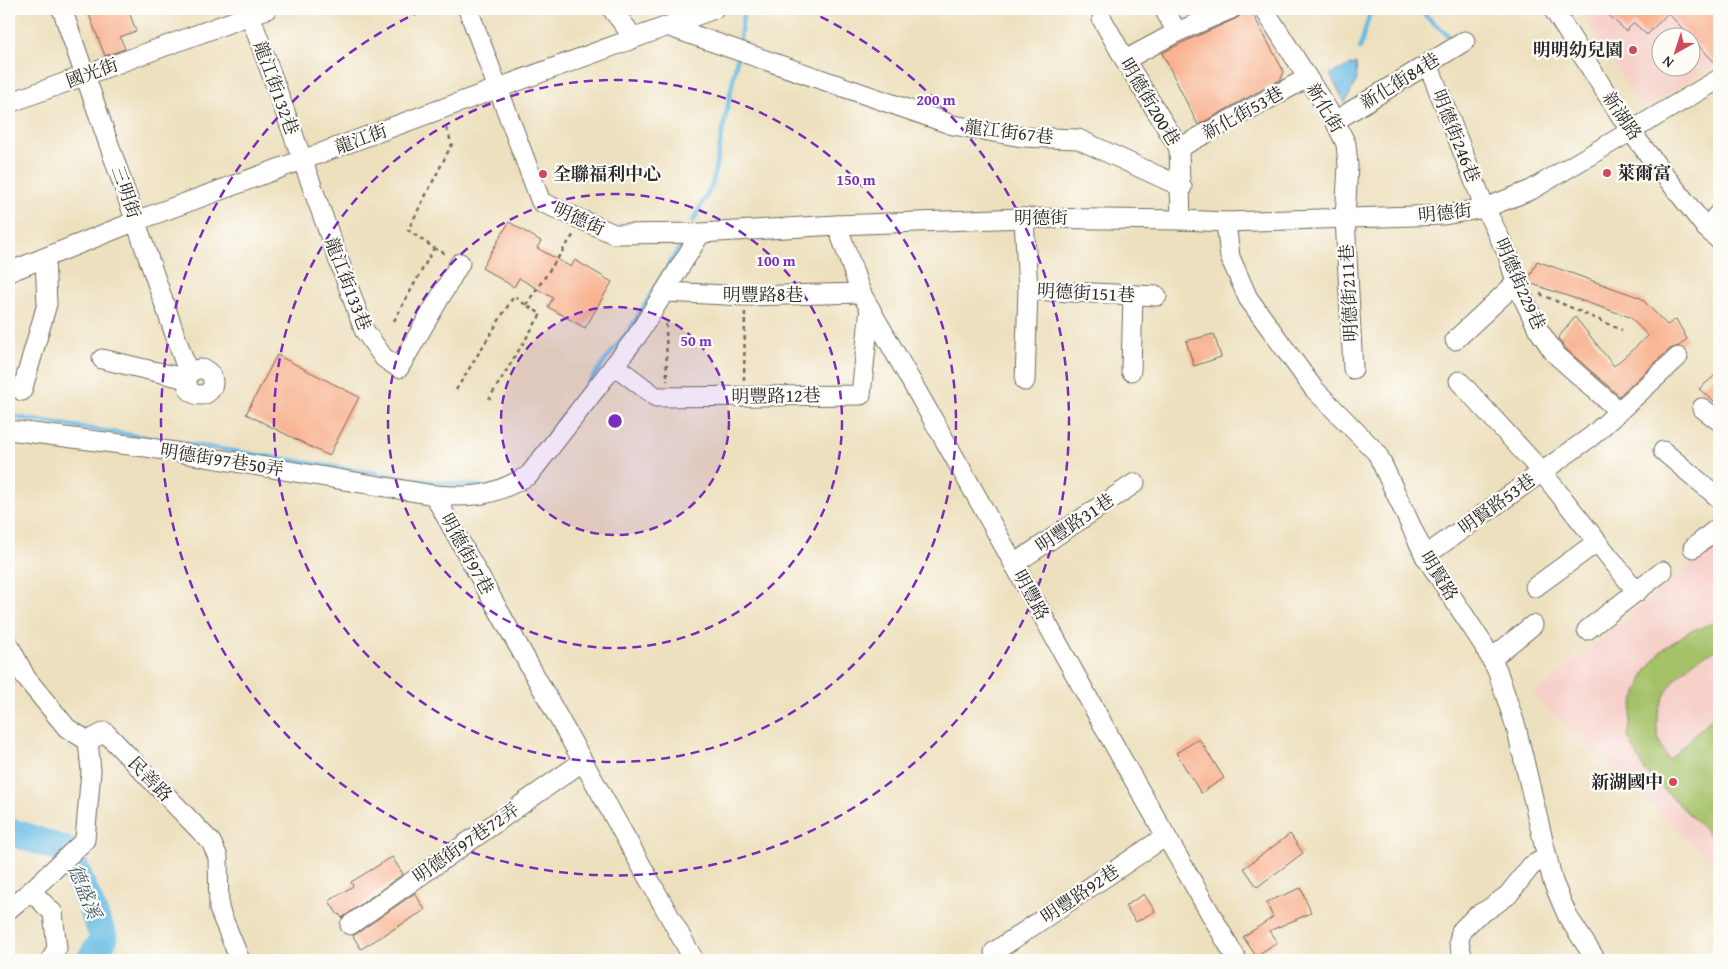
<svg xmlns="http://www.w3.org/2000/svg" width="1728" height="969" font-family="'Gentium Book Plus','Noto Serif TC',serif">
	<rect width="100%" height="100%" fill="#fdfcf7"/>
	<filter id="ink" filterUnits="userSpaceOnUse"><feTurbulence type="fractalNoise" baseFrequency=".02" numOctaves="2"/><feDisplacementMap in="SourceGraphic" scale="10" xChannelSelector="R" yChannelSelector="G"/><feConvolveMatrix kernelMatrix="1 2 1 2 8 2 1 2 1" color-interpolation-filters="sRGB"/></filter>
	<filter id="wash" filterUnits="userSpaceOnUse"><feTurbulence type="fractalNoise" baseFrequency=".0096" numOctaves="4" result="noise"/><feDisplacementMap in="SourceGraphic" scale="20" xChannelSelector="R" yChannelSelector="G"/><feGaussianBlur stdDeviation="1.12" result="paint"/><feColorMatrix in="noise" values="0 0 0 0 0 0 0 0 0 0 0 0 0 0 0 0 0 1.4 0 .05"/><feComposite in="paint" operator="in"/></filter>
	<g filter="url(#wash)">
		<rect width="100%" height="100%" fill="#ede0be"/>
		<!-- built -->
		<g fill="#f7d0ca" fill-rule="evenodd">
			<path d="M1582,9H1719V62L1642,109L1580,10ZM1660,38H1690V68H1660Z"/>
			<polygon points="1719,541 1719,869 1533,695"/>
		</g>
		<!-- green -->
		<path fill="#a4c168" stroke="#68764a" d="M1713,623H1719V649C1712,652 1704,654 1698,659C1674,675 1652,705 1658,735C1659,743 1665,753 1669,760L1719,711V844L1645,771L1628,737L1633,703L1645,673L1662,650L1688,632Z"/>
		<!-- water -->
		<polygon fill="#68bce5" stroke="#4a7488" points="1356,63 1357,80 1345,103 1330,74"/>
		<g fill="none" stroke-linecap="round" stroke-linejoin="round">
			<!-- stream -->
			<g stroke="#68bce5" stroke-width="4.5">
				<polyline points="1418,9 1450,37"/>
				<polyline points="739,47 744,9"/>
				<polyline points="1360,48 1371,9"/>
				<polyline points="693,221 712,185 738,54"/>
				<polyline points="9,416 432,482 480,486"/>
				<polyline points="529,460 631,327 681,245"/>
			</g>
			<!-- river -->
			<polyline stroke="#68bce5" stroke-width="28" points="9,831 68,851 104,938 90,960"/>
		</g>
		<g id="blocks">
			<!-- building -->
			<g fill="#f8b08d">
				<polygon points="87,9 128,9 136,31 120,37 125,49 105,56"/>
				<polygon points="1246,9 1250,9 1284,72 1281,79 1198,125 1162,53 1188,40 1235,19 1240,16 1242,11"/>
				<polygon points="1602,9 1715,9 1719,13 1719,67 1668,13 1647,35 1634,23 1626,31"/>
				<polygon points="509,222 541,241 537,248 571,267 575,260 612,282 585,328 548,307 553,298 519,278 514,287 482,268"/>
				<polygon points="1537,261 1641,298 1667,325 1676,319 1687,339 1679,346 1670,349 1619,396 1564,347 1558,338 1575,317 1614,366 1648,336 1630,317 1529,283 1528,281"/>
				<polygon points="1214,334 1221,357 1194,366 1186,341"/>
				<polygon points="277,355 359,397 329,456 246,414"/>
				<polygon points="1719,372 1719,405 1699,389"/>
				<polygon points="1199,739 1224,778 1201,793 1176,753"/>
				<polygon points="1290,834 1303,853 1257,887 1244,868"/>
				<polygon points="392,857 403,874 342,918 339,914 338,915 329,901 353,886 351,882"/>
				<polygon points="1301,888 1311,913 1269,931 1277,942 1256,956 1243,937 1273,917 1266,902"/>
				<polygon points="415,893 425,910 361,949 353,936"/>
				<polygon points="1144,894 1155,911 1136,922 1125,906"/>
			</g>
		</g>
	</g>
	<g filter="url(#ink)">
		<use href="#blocks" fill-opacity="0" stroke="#6f6a5e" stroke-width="1"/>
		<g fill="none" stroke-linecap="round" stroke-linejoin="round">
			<!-- minor casing -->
			<g stroke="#6f6a5e" stroke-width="21">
				<g id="minor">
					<polyline points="62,9 189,375"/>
					<polyline points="468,9 541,202 614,234 701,233 837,225 1024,218 1181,220 1226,222 1444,215 1485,208 1531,190 1719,79"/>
					<polyline points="612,9 634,38"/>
					<polyline points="1164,9 1177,32"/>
					<polyline points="1264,9 1335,121 1346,144 1348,165 1345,218 1353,369"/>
					<polyline points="1553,9 1631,132 1706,228 1719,240"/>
					<polyline points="250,15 364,330 384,358 399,368 460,263"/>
					<polyline points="1102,19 1125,60 1179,148 1181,220"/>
					<polyline points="667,26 953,125 1022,137 1078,139 1182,187"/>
					<polyline points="1125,60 1177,32 1231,9"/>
					<polyline points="1428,64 1485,208 1508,255 1516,283 1538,329 1555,354 1619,411"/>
					<polyline points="9,103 267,9"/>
					<polyline points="1335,121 1465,41"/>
					<polyline points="1179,148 1307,78"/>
					<polyline points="1024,218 1028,290 1157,296"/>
					<polyline points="1226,222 1230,257 1248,298 1314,389 1377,453 1425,556 1483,644 1497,670 1516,727 1553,882 1568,917 1596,960"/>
					<polyline points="837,225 861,293 973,490 1127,768 1237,960"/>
					<polyline points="1706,228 1719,213"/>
					<polyline points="9,272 136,221 714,9"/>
					<polyline points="665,292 746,296 861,293"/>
					<polyline points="1455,340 1516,283"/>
					<polyline points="102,359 187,379"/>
					<polyline points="614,365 656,397 861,395 870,308"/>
					<circle cx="200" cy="382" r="13"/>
					<polyline points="1131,371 1133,295"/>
					<polyline points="1025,381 1028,290"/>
					<polyline points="1459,381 1542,472 1637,592"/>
					<polyline points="22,391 47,304 45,258"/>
					<polyline points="1702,408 1719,421"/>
					<path d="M9,430L145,447L434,495C475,498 493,496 529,475L637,336L701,233"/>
					<polyline points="1663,451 1719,498"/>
					<polyline points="434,495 694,960"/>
					<polyline points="1693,548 1719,527"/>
					<polyline points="1425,556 1592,436 1678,357"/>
					<polyline points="1014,564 1135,483"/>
					<polyline points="1535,587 1597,542"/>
					<polyline points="1587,630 1663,571"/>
					<polyline points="9,645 26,678 67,728 88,741 105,732 211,842 218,857 219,909 240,960"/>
					<polyline points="1491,659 1533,625"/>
					<polyline points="31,891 53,913 57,948 51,960"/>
					<polyline points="9,909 31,891 85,840 91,771 88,741"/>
					<polyline points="350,925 582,762"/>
					<polyline points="994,952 1166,836"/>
					<polyline points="1463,960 1459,942 1461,931 1476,916 1490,908 1508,895 1531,866 1547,857"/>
				</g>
			</g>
			<!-- path -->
			<g stroke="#6f6a5e" stroke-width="2.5" stroke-dasharray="4 4" stroke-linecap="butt">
				<polyline points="434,248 446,254"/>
				<polyline points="1540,294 1622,330"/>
				<polyline points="526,305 574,234"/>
				<polyline points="394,321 434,248 408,230 452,144 445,125"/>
				<polyline points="666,324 667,381"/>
				<polyline points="744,380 745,311"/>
				<polyline points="456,390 514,296 526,305 541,314 489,399"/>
			</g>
			<!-- minor -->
			<use href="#minor" stroke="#fff" stroke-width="19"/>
		</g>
	</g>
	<!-- distance rings -->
	<circle cx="615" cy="421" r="114" fill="#7b2cbf" fill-opacity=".12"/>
	<g fill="none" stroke="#7b2cbf" stroke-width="2.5" stroke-dasharray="9 6">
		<circle cx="615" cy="421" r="114"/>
		<circle cx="615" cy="421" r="227"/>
		<circle cx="615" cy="421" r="341"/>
		<path d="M807 10A454 454 0 1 1 423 10"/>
	</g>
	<!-- markers -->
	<g fill="#d1495b" stroke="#fdfcf7" stroke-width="2">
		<circle cx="1633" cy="50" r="5"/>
		<circle cx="1607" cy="173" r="5"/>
		<circle cx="543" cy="174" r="5"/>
		<circle cx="1673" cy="782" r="5"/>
	</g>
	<g text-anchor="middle" stroke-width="4.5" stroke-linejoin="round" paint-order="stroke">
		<!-- poi labels -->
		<g font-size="18" font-weight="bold" fill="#2b2b2b" stroke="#fdfcf7" text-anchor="end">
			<text x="1623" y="56">明明幼兒園</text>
			<text x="1617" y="179" text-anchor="start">萊爾富</text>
			<text x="553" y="180" text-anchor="start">全聯福利中心</text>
			<text x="1663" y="788">新湖國中</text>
		</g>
		<!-- street labels -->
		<g font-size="18" fill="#2b2b2b" stroke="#fdfcf7">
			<text transform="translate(92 73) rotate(-20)" y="6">國光街</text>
			<text transform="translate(1400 81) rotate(-32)" y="6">新化街84巷</text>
			<text transform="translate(276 88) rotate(70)" y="6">龍江街132巷</text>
			<text transform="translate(1150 102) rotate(59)" y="6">明德街200巷</text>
			<text transform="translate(1325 108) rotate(59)" y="6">新化街</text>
			<text transform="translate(1243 113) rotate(-29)" y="6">新化街53巷</text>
			<text transform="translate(1622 116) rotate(56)" y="6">新湖路</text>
			<text transform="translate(1009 132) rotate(7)" y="6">龍江街67巷</text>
			<text transform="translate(1456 136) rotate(68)" y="6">明德街246巷</text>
			<text transform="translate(361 139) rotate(-20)" y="6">龍江街</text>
			<text transform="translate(126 192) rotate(71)" y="6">三明街</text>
			<text transform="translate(1445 213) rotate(-6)" y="6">明德街</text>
			<text x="1041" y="224">明德街</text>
			<text transform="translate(579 219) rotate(24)" y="6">明德街</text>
			<text transform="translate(348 284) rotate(69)" y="6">龍江街133巷</text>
			<text transform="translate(1520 284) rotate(66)" y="6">明德街229巷</text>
			<text transform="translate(1086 293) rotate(3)" y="6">明德街151巷</text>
			<text transform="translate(1349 293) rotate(-93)" y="6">明德街211巷</text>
			<text x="763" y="301">明豐路8巷</text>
			<text transform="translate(776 396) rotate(-1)" y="6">明豐路12巷</text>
			<text transform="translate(222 460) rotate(9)" y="6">明德街97巷50弄</text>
			<text transform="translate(1497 504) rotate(-36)" y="6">明賢路53巷</text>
			<text transform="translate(1075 523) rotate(-34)" y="6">明豐路31巷</text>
			<text transform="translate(467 554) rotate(61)" y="6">明德街97巷</text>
			<text transform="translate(1439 576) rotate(58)" y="6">明賢路</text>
			<text transform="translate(1031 595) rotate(61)" y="6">明豐路</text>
			<text transform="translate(150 779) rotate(46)" y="6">民善路</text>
			<text transform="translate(466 843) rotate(-35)" y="6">明德街97巷72弄</text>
			<text transform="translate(1080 894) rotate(-34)" y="6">明豐路92巷</text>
		</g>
		<!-- water labels -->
		<g font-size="19" font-style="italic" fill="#405e6c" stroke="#fdfcf7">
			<text transform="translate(85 891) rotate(68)" y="7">德盛溪</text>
		</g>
	</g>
	<circle cx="615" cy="421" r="8" fill="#7b2cbf" stroke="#fdfcf7" stroke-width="2.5"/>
	<g font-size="15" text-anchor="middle" font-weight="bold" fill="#7b2cbf" stroke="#fdfcf7" stroke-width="4.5" stroke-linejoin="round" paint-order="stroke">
		<text x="936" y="105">200 m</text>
		<text x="856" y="185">150 m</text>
		<text x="776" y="266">100 m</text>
		<text x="696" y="346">50 m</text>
	</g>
	<!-- margin -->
	<rect width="1728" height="969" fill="none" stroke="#fdfcf7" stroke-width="30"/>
	<!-- north arrow -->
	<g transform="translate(1676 52) rotate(219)"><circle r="24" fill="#fdfcf7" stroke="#a9a8a5"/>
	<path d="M0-4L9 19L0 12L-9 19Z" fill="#d1495b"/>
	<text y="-8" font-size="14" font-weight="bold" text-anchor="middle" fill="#2b2b2b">N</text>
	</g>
</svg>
